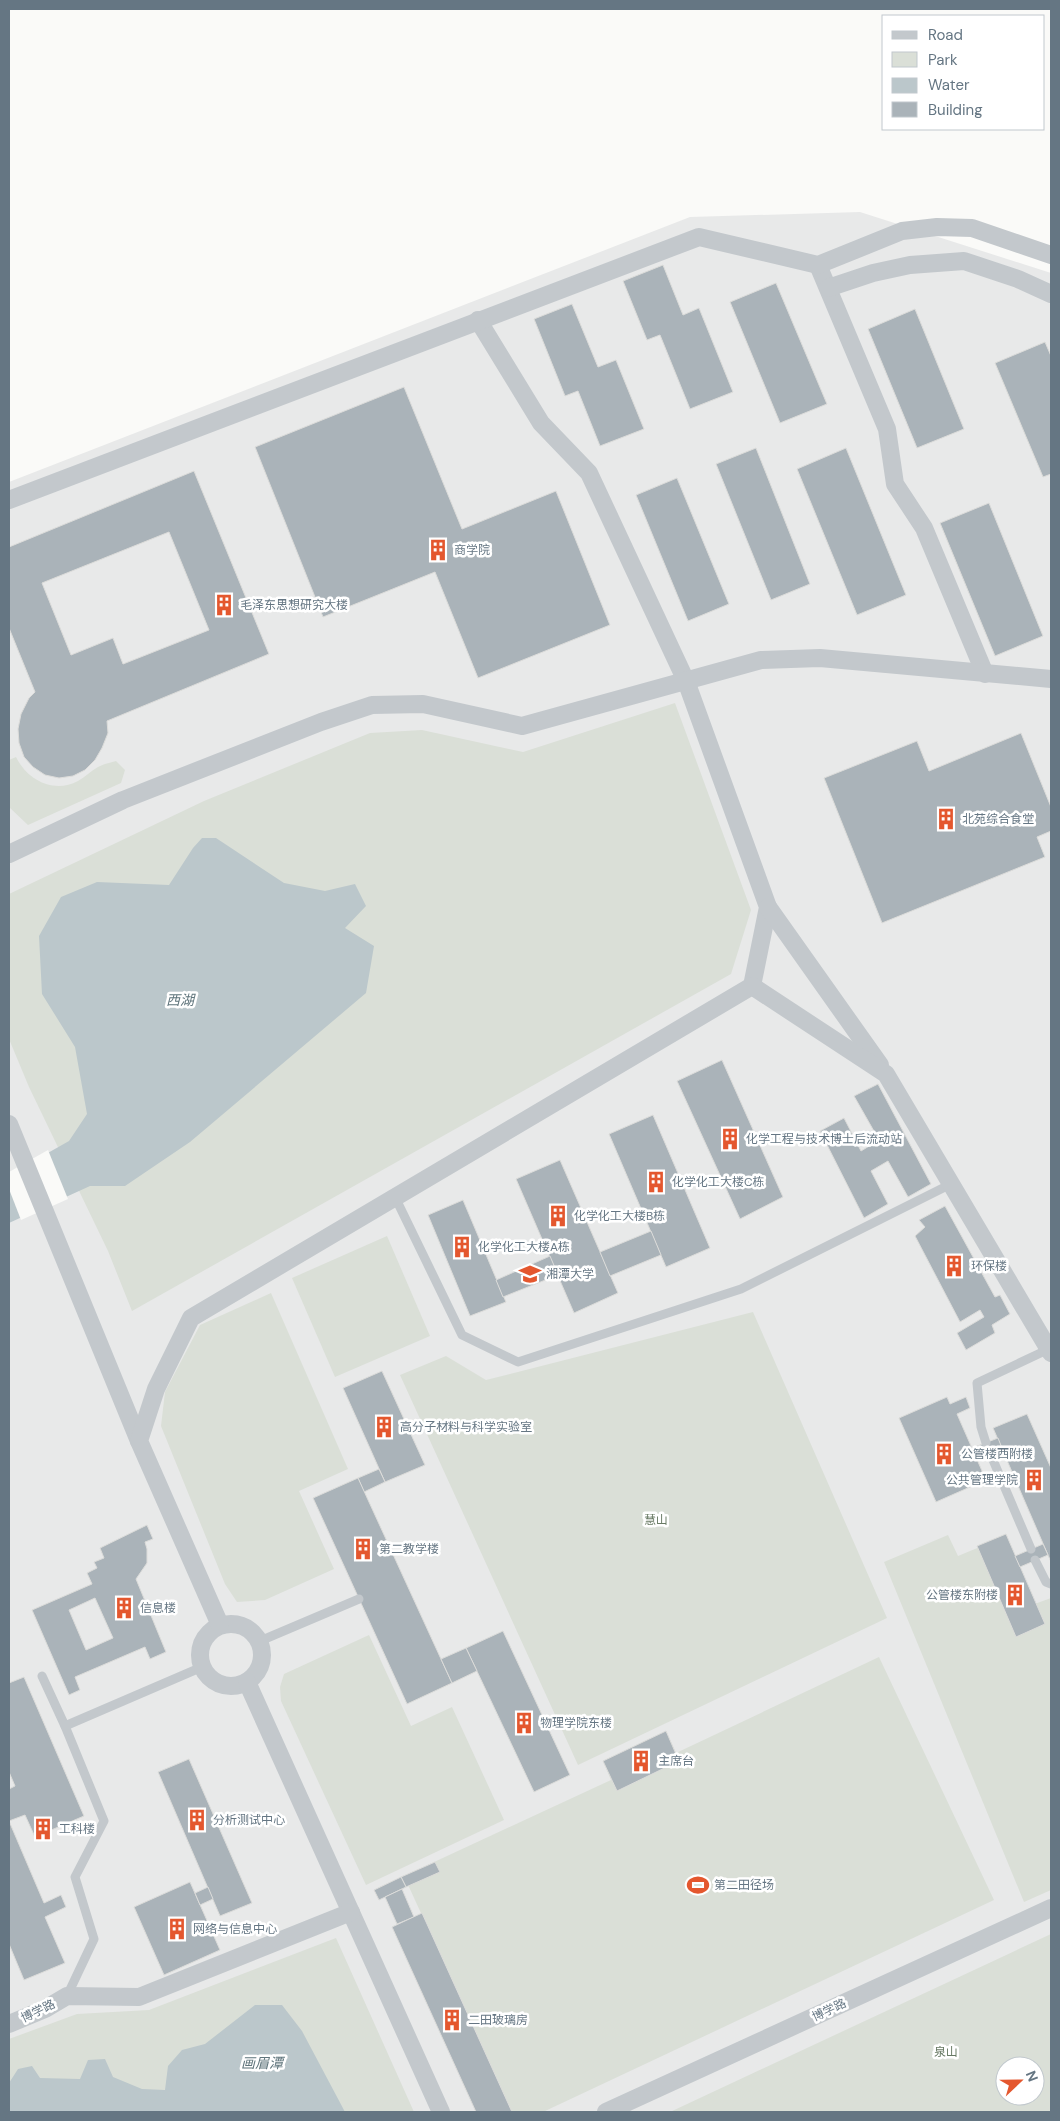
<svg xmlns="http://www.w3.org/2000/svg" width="1060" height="2121" font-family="'DM Sans','Noto Sans SC',sans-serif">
	<rect width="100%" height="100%" fill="#fafaf8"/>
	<!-- built -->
	<path fill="#e8e9e9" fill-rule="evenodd" d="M860,212L1051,273V2112H9V482L690,217ZM1005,2066H1035V2096H1005Z"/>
	<!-- green -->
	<g fill="#dadfd7" fill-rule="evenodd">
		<polygon points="675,703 751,910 731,974 132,1311 108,1251 29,1087 9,1039 9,894 204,801 370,733 422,730 523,752"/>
		<path d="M16,757C27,780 54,794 78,781C85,777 91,771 98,767C103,764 110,763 116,761L125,770L121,783L28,825L9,807V760Z"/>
		<polygon points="387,1236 430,1336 335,1377 292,1278"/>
		<polygon points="271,1293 348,1469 299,1491 334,1569 265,1600 237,1602 225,1584 161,1426 165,1392 200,1325"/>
		<polygon points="753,1312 887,1618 578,1765 400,1375 446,1356 486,1380"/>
		<polygon points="948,1535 958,1556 987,1544 1015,1611 1051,1598 1051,1890 1024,1902 884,1562"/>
		<polygon points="369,1635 411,1726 452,1707 504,1820 366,1885 281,1701 280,1687 284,1674"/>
		<polygon points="879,1657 994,1900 543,2112 512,2112 404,1876 611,1780 603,1761 666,1731 676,1753"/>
		<path d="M1051,1934V2112H670ZM1005,2066H1035V2096H1005Z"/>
		<polygon points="336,1938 414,2112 9,2112 9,2039 77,2014 149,2010"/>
	</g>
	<!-- water -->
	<g fill="#bbc7cb">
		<polygon points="202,838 216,838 284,883 325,891 355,884 366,906 345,928 374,946 366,993 190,1142 125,1186 90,1186 9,1223 9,1175 69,1141 87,1114 75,1047 42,994 39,936 61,897 97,882 169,885 193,848"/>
		<polygon points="255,2005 282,2005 302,2031 345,2112 9,2112 9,2083 18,2069 32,2066 40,2078 80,2079 88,2060 105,2059 113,2077 142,2089 165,2090 168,2066 182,2050 205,2044"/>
	</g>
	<!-- pier -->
	<polygon fill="#fafaf8" points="48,1150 68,1199 21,1220 9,1189 9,1172"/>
	<!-- building -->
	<g fill="#aab3b9" stroke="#dcdcda" fill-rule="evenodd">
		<polygon points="663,265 683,315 699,308 733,392 690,409 660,335 647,340 623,281"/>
		<polygon points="776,283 827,404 780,423 730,302"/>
		<polygon points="572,304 598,367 616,360 644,429 600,446 578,391 565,396 534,319"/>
		<polygon points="915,309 964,429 917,448 868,329"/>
		<polygon points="1045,342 1051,356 1051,474 1043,477 995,363"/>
		<polygon points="404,387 462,529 556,491 610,625 478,678 435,572 323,617 255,447"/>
		<polygon points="756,448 810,584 771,600 716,464"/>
		<polygon points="846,448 906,595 857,615 797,469"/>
		<path d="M194,471L269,654L107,721L108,733L102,748L95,760L85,770L73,776L59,778L45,775L33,767L24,757L19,743L18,729L21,714L29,698L35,692L9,628V547ZM169,532L209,630L123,664L113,638L71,655L42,583Z"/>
		<polygon points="677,478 729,604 688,621 636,495"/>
		<polygon points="989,503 1043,636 995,656 940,523"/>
		<polygon points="1021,733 1051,807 1051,831 1037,837 1045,857 882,923 824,778 917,741 929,771"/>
		<polygon points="722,1060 783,1197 740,1219 677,1081"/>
		<polygon points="878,1084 931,1184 908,1197 888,1161 871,1171 888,1204 864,1218 820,1131 844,1118 861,1151 879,1140 854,1096"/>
		<polygon points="653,1115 710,1248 666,1267 609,1134"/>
		<polygon points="560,1160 618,1293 574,1313 516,1179"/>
		<polygon points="463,1200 506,1302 470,1316 428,1215"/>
		<polygon points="945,1206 995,1297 1000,1295 1010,1314 992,1325 995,1333 966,1350 957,1333 984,1317 980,1310 960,1322 915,1236 925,1227 919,1220"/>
		<polygon points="651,1231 661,1255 610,1276 600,1252"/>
		<polygon points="550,1256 558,1275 503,1297 496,1280"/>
		<polygon points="382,1371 425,1465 385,1482 343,1388"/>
		<polygon points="947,1397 950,1404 966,1397 970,1408 957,1414 986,1480 936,1502 899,1418"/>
		<polygon points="1027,1414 1051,1468 1051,1562 993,1428"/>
		<polygon points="998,1438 1002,1448 977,1459 972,1448"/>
		<polygon points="379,1469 385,1482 364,1492 358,1478"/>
		<polygon points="358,1478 452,1683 407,1704 313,1498"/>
		<path d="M147,1525L153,1539L145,1542L147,1549V1563L136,1579L166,1652L150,1659L145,1647L75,1677L80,1690L69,1695L32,1610L92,1584L87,1573L97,1568L94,1562L104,1558L100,1548ZM95,1598L113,1638L86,1650L69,1610Z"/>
		<polygon points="1006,1534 1045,1624 1016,1637 977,1546"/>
		<polygon points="1043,1544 1048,1555 1020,1567 1015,1556"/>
		<polygon points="503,1631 570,1775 534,1792 466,1648"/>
		<polygon points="466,1648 477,1671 452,1683 441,1659"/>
		<polygon points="24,1677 84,1816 35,1837 25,1815 9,1821 44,1903 61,1895 66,1907 45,1917 65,1963 24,1980 9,1944 9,1789 15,1786 9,1772 9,1683"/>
		<polygon points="666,1731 679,1761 617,1791 603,1761"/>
		<polygon points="189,1759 252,1903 220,1916 158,1772"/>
		<polygon points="435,1862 440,1872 406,1887 401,1877"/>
		<polygon points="401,1877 406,1887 379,1900 374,1890"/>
		<polygon points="190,1882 220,1950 164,1975 134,1907"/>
		<polygon points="208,1887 213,1899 200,1905 195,1893"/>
		<polygon points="402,1889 414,1917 397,1924 385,1897"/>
		<polygon points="422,1913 512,2112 476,2112 392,1927"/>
	</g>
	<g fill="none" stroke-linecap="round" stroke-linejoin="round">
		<!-- lane -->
		<g stroke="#c3c8cc" stroke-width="9">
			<polyline points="395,1197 462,1335 518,1362 741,1289 951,1184"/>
			<polyline points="986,1443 981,1427 977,1383 1049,1349"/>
			<polyline points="990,1453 1031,1549"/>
			<polyline points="1035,1560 1046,1582 1051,1584"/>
			<polyline points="260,1641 359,1599"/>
			<polyline points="42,1676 65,1726 104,1821 75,1877 94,1939 67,1996"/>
			<polyline points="65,1726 202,1667"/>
		</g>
		<!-- street -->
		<g stroke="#c3c8cc" stroke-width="18">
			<polyline points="818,265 887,429 895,484 924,528 985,674"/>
			<polyline points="828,288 873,273 910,265 964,261 1018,279 1051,294"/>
			<polyline points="478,320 541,423 589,473 686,681 768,907 752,986"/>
			<polyline points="9,500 699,237 818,265 902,231 937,227 972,228 1051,255"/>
			<polyline points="9,854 123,800 321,722 372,705 423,704 522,726 761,660 820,658 1051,679"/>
			<polyline points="768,907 880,1065"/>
			<polyline points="9,1124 139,1441"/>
			<circle cx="231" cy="1655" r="31"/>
			<polyline points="220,1625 139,1441 156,1389 191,1318 752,986 886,1074 1051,1353"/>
			<polyline points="247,1682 441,2112"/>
			<polyline points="9,2024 45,2009 67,1996 139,1997 351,1912"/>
			<polyline points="606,2112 1051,1908"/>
		</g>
	</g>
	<!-- icons -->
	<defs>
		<g id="building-bare" transform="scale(1.725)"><path d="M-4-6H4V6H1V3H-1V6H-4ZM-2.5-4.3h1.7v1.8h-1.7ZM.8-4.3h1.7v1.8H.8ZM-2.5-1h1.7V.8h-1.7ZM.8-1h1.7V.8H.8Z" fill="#e4572e" stroke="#fff" stroke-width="2.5" paint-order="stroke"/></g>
		<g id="university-bare" transform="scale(1.725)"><path d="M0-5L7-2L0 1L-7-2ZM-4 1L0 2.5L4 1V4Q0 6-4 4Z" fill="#e4572e" stroke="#fff" stroke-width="2.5" paint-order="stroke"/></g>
		<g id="stadium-bare" transform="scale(1.725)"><path d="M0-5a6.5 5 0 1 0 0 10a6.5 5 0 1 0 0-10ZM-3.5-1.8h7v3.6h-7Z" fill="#e4572e" stroke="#fff" stroke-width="2.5" paint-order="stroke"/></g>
	</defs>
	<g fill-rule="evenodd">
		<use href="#building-bare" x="438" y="550"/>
		<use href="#building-bare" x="224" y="605"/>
		<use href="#building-bare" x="946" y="819"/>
		<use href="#building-bare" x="730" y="1139"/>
		<use href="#building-bare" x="656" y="1182"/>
		<use href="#building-bare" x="558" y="1216"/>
		<use href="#building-bare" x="462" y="1247"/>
		<use href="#building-bare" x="954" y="1266"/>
		<use href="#university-bare" x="530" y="1274"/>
		<use href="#building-bare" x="384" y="1427"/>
		<use href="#building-bare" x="944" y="1454"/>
		<use href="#building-bare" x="1034" y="1480"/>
		<use href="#building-bare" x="363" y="1549"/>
		<use href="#building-bare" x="1015" y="1595"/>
		<use href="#building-bare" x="124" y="1608"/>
		<use href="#building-bare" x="524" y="1723"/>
		<use href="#building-bare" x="641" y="1761"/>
		<use href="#building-bare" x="197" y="1820"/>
		<use href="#building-bare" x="43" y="1829"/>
		<use href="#stadium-bare" x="698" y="1885"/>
		<use href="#building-bare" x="177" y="1929"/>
		<use href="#building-bare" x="452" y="2020"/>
	</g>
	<g text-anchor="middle" stroke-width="5" stroke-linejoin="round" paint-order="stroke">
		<!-- poi labels -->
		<g font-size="12" fill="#657683" stroke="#fff" text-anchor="start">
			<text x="454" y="554">商学院</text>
			<text x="240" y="609">毛泽东思想研究大楼</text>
			<text x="962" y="823">北苑综合食堂</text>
			<text x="746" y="1143">化学工程与技术博士后流动站</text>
			<text x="672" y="1186">化学化工大楼C栋</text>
			<text x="574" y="1220">化学化工大楼B栋</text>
			<text x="478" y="1251">化学化工大楼A栋</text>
			<text x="971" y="1270">环保楼</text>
			<text x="546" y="1278">湘潭大学</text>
			<text x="400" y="1431">高分子材料与科学实验室</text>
			<text x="961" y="1458">公管楼西附楼</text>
			<text x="1018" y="1484" text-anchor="end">公共管理学院</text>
			<text x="379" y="1553">第二教学楼</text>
			<text x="998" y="1599" text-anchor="end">公管楼东附楼</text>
			<text x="140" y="1612">信息楼</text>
			<text x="540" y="1727">物理学院东楼</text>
			<text x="658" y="1765">主席台</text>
			<text x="213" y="1824">分析测试中心</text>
			<text x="59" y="1833">工科楼</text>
			<text x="714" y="1889">第二田径场</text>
			<text x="193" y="1933">网络与信息中心</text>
			<text x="468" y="2024">二田玻璃房</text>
		</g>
		<!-- park labels -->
		<g font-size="12" fill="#687a64" stroke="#fff">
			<text x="656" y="1524">慧山</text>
			<text x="946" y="2056">泉山</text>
		</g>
		<!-- street labels -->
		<g font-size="12" fill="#657683" stroke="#fff">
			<text transform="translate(829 2010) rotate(-25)" y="4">博学路</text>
			<text transform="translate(38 2011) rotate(-26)" y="4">博学路</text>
		</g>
		<!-- water labels -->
		<g font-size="14" font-style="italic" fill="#60757c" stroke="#fff">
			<text x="180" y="1005">西湖</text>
			<text x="262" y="2068">画眉潭</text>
		</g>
	</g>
	<!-- border -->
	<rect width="1060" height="2121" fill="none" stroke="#657683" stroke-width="20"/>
	<!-- legend -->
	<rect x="882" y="15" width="162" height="115" fill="#ffffff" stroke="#c1c8cd"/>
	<rect x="892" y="31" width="25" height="8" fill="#c3c8cc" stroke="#c1c8cd"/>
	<text x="928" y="40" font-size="15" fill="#657683">Road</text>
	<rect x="892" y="52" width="25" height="15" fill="#dadfd7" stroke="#c1c8cd"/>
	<text x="928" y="65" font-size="15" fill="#657683">Park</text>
	<rect x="892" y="78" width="25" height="15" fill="#bbc7cb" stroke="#c1c8cd"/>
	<text x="928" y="90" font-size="15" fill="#657683">Water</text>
	<rect x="892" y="102" width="25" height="15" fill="#aab3b9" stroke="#c1c8cd"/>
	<text x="928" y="115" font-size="15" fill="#657683">Building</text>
	<!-- north arrow -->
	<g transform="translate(1020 2081) rotate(68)"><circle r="24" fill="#ffffff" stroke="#c1c8cd"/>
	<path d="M0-4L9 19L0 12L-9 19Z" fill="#e4572e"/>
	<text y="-8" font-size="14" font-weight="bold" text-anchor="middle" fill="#657683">N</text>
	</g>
</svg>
